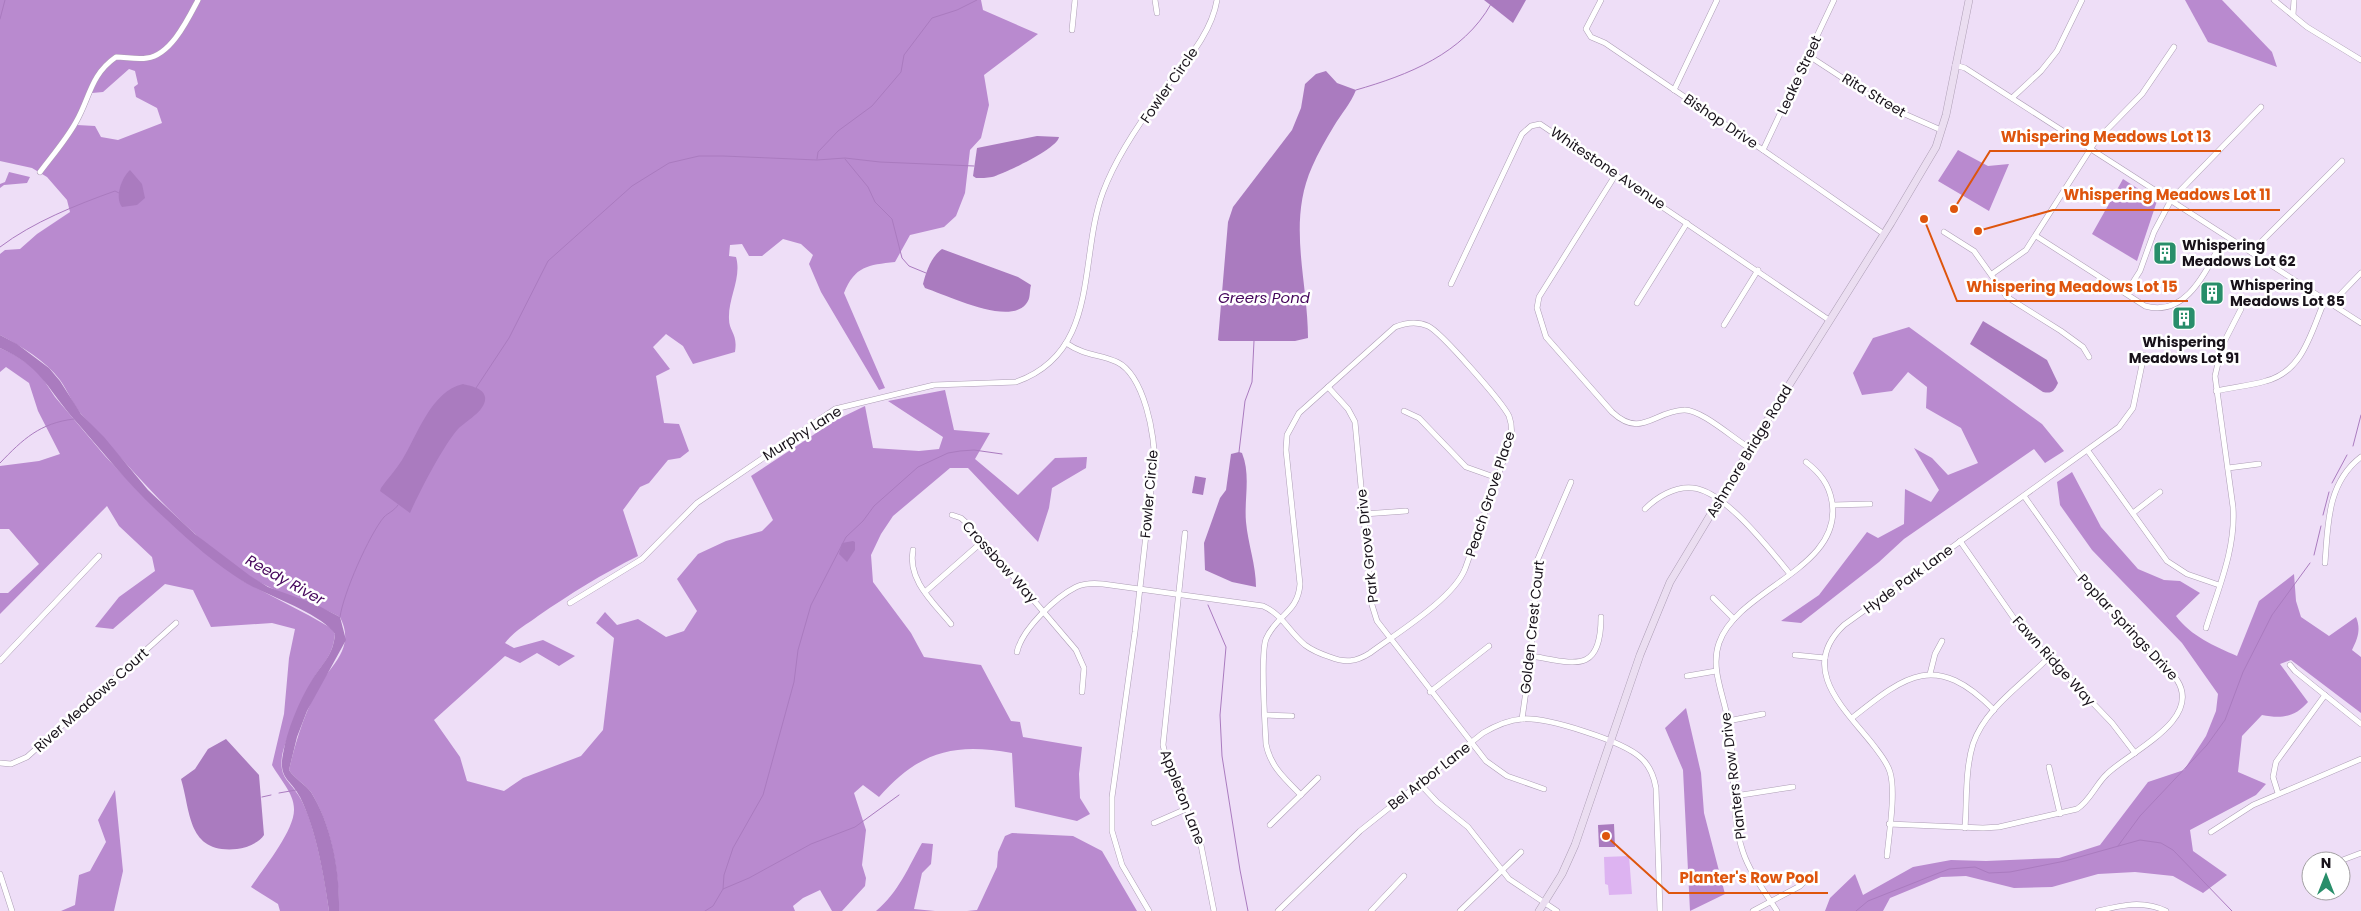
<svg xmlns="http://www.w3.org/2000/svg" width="2361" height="911" font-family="Poppins,sans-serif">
	<rect width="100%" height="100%" fill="#eedef7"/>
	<!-- green -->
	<polygon fill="#ddb3f1" points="1629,856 1632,894 1609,895 1608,885 1605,884 1604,857"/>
	<!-- forest -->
	<g fill="#b98acf" fill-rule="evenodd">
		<path d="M0,0H981L983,10L1038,34L984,75L989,105L981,138L970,150L965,193L956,216L944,227L910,235L895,262C868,265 855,266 844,293L885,388L879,390L821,292L809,264L813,255L801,244L783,239L762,256H749L742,244L730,245L729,256L736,257C742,278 728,298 729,319C729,332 738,333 735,352L693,364L683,346L666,334L653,347L670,369L656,376L664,423L679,424L689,451L680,458L668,460L649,483L640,487L623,510L638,556C602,574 570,594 538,616C526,625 514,631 505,643L514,648L543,640L575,656L559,666L537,653L520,663L505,656L434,720L460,757L467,781L504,791L523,778L581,756L603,730L614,638L596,623L605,612L617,625L638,619L666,637L684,631L697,611L677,579L698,554L726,541L762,531L773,520L751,476L836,420L865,406L873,448L919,451L939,449L943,437L888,401L945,390L954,430L990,433L975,459L1018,495L1055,458L1087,457L1086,468L1052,488L1049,508L1038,542L968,468H950L893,516L881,534L871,555L873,582L911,633L924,657L981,665L1011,721L1020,722L1023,737L1082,747L1079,774L1080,798L1090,814L1077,821L1015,807L1012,753C953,742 919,752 879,797L863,785L854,793L866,830L862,865L866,878L865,886L842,911H832L820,890L803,898L793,906L795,911H339C339,871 332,827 311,792C305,784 295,779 289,770C296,740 305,711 321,683C327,672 337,663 342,651C347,639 346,629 340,617C317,604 291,599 267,586C241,573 216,553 194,533C154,497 119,455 82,415C73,405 68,391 60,380C45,360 22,347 0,335V254L5,250L20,249L37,234L70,212L67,200L47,177L32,168L0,161ZM129,69L135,71L138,84L134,87L136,97L157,108L162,123L118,140L101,137L95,126L77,125L92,93L103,92Z"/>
		<polygon points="2185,0 2222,0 2272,52 2277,67 2208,42"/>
		<polygon points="1958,150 1988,166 2009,164 1989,211 1938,181"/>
		<polygon points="9,172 30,177 27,183 4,185 0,188 0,184 5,182"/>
		<polygon points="2123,179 2157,201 2137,261 2092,234"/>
		<polygon points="1909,327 2042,424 2064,451 2045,463 2034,449 1904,539 1879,562 1801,623 1781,621 1819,595 1867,532 1878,538 1904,524 1905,489 1931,502 1939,490 1914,448 1932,458 1948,475 1978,463 1961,428 1926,408 1927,387 1908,372 1892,391 1862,395 1853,373 1873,338"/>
		<path d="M0,348L13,354L37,370L55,397L105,456L145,498L243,581L310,616L331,628L335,634C332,659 323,661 312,681C305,693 284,743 282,756C279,778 289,780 299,796C315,822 325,880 329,911H280L278,904L251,887C263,869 295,830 294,809C294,793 279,778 272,765L284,714L289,658L295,629L272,623L211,627L193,590L165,584L113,629L95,627L119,597L155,571L152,557L119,526L107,506L0,614V593H8L39,564L9,529H0V466L39,461L60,454L38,411L29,383L6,367L0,372Z"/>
		<path d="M2072,472L2101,527L2138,569L2164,580L2180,581L2200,593L2176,616C2191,636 2214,646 2237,656L2259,601L2294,574L2296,601L2301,617L2329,636L2356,617C2361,629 2358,638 2352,650L2361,657V713L2291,660L2280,664L2308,702C2295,717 2282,719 2262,715L2242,736L2238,772L2266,784L2256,795L2190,830L2193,851L2227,875L2203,893L2173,876L2135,872L2098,874L2052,887L2014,888L1966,876L1941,877L1890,898L1883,911H1825L1830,898L1855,874L1863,895L1913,867L1951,860L1986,861L2059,858L2100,845L2148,782L2184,770L2206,736L2216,711L2218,694L2182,643L2092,550L2060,505L2057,482Z"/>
		<polygon points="1686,708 1701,773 1704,813 1725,894 1690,911 1683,770 1665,728"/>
		<polygon points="115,790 123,871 114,911 61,911 75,905 79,875 90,871 106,842 98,820"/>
		<polygon points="1012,833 1073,836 1102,851 1137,911 967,911 977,910 997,867 998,852 1005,836"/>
		<path d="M922,843L933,844L931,864L922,873L914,909L935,911H876C898,893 909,866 922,843Z"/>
	</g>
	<!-- water -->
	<g fill="#aa7bbf">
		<polygon points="1484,0 1526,0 1513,23"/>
		<path d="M1326,71L1337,83L1356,90C1351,103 1341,114 1334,126C1326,139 1318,153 1312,167C1287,223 1308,281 1308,338L1295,341H1220L1218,340L1228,222L1233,207L1292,130L1301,108L1305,84L1316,74Z"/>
		<path d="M1037,136L1059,137C1057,149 1005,173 992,177C987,178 981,178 976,178L973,176L977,148Z"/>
		<path d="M130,170L142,184L145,198L137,205L122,207C114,197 122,177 130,170Z"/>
		<path d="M942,249L1018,277L1031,285C1029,293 1031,298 1026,304C1008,326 947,295 925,288L923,284C926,272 931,257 942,249Z"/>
		<path d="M1983,321L2047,360L2058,383C2054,391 2052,394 2043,392L1970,344Z"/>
		<path d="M0,335L17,344L49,368L60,381L81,414L104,437L148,490L195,534L249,575L268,587L315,604L340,617L346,640L307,711L297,737L289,770C295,779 305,784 311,792C332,826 340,872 339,911H329C324,876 316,829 300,797C291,779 278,779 283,754C287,730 299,701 312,680C323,662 333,656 335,634C322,614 266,595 244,582C217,565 190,542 167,520C132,489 103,452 72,417C46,386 40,366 0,348Z"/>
		<path d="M463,384C470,386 484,388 485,397C487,410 466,421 458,429C443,446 420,491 410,513L380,491L381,488C387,479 396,470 402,460C417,436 431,391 463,384Z"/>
		<path d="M1239,452L1242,453C1251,475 1244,499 1246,522C1248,544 1256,565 1256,587L1232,582L1205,570L1204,543L1220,498L1226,490L1231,454Z"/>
		<polygon points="1195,476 1206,478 1203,495 1192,493"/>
		<polygon points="853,541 855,542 855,550 847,562 839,554 842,543"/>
		<path d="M226,739L259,775L264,835C259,843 246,848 237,849C187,854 191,812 181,779L195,769L208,749Z"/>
		<polygon points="1614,824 1615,847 1599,847 1598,825"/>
	</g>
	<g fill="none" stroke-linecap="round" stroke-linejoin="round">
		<!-- stream -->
		<g stroke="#aa7bbf" stroke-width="1">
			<polyline points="0,19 5,0"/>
			<path d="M1356,90C1408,75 1463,54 1491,4"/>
			<polyline points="817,159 818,152 838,131 872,106 901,72 904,55 932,18 957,10 977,0"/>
			<polyline points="845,159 868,187 875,202 892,219 902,258 909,266 926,273"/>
			<path d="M0,247C33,222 76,205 115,191L119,193"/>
			<polyline points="476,388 509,338 548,261 632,186 669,163 699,156 723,156 817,160 845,158 880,162 974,166"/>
			<polyline points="2353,446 2361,415"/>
			<polyline points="1239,452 1245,401 1252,382 1254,341"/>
			<path d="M0,463C23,439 40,423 74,419"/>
			<polyline points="2332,483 2347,455"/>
			<polyline points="2323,515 2329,492"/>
			<polyline points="2314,555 2321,526"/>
			<polyline points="1208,605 1226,647 1220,715 1222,756 1240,870 1248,911"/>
			<path d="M340,617C343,594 369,535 384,517C388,513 394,511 398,505"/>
			<polyline points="279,793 296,790"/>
			<polyline points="262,797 271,795"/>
			<polyline points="2118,846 2140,816 2207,745 2225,720 2243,672 2272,615 2310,563"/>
			<polyline points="723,889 724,875 733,848 763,795 794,682 798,650 811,605 846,537 863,521 874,506 918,467 948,453 960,451 974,450 1002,454"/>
			<polyline points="705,911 713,906 723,889 749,878 811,844 855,827 899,795"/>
			<polyline points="1856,911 1868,901 1949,869 1975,867 1989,873 2010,872 2065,861 2140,840 2161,843 2173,850 2232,911"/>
		</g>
		<!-- street casing -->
		<g stroke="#ad9eb5" stroke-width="6">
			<g id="street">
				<polyline points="1155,0 1157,13"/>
				<polyline points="1601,0 1586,29 1591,37 1605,43 1763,150 1884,234"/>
				<polyline points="2274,0 2307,27 2361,60"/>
				<polyline points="2293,15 2294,0"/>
				<polyline points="1072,30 1075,0"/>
				<polyline points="1809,56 1884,105 1941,130"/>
				<polyline points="1955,65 1965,68 2361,323"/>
				<polyline points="1674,90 1717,0"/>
				<polyline points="2012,98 2041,71 2057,51 2082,0"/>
				<polyline points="1763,150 1834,0"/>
				<path d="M40,172C52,156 66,140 76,122C90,98 90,75 116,57C126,57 137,60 147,58C171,55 188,19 198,0"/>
				<path d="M1616,174L1539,297L1537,308L1546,337L1612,412C1641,439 1654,411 1684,410C1701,409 1735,440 1751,449"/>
				<polyline points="1944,232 1974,251 2007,297 2061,331 2083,347 2089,357"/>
				<path d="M2036,236L2145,306C2184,317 2203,277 2219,247"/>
				<polyline points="2251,252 2342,161"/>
				<polyline points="1992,274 2026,250 2095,142 2142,94 2174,47"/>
				<polyline points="1451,284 1522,134 1531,126 1540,124 1829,320"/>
				<polyline points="2126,293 2140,271 2154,232 2171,200 2261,107"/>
				<polyline points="1637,303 1687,223"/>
				<polyline points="2332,303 2361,273"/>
				<polyline points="1724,325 1758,270"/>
				<path d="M1066,343C1085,356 1099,354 1117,362C1144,375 1156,437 1154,464L1135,632L1112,797V831L1122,865L1149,911"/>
				<polyline points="1328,387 1348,409 1355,422 1372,605 1377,621 1486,761 1507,776 1544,789"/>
				<path d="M2216,391C2232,387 2250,386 2266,381C2304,371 2311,331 2325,300"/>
				<polyline points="1404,411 1419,418 1466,467 1497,478"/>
				<polyline points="2088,451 2167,561 2187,574 2219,585"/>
				<polyline points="2228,468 2259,464"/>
				<polyline points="1833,505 1870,504"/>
				<path d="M1645,509C1657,497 1675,486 1693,488C1725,491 1770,550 1790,574"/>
				<polyline points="2133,513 2160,492"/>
				<polyline points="1364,514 1406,511"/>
				<polyline points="952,515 961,518 971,527 1076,650 1084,668 1082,692"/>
				<polyline points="1185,533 1163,745 1167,762 1200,840 1214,911"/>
				<polyline points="1960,541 2020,627 2112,723 2135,753"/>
				<path d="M913,550C907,580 934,603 951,624"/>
				<path d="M2325,563C2328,524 2327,483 2361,457"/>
				<polyline points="925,592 983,541"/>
				<polyline points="1713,598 1734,619"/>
				<path d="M570,603L642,559L697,503L835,409L934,385L1016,382C1101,352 1078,259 1103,192C1115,160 1140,122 1161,94C1182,65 1211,36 1217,0"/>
				<path d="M2206,628C2218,589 2236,549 2233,507L2215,376L2222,346L2241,309"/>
				<path d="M1017,652C1022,629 1056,597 1076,587C1085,583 1094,583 1103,584L1263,606C1282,614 1290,633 1305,645C1313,651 1321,654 1330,657C1345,663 1356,662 1370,653C1397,633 1453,599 1465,569L1511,439C1512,431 1512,424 1509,416C1502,402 1441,332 1428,326C1417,321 1405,323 1395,327L1299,413L1287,435L1286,450L1300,584C1298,613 1276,615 1266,639C1260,655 1265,722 1266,744C1270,766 1285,779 1301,795"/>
				<polyline points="1795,655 1825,658"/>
				<path d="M1531,656C1574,663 1601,675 1601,617"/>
				<polyline points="0,661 99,556"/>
				<polyline points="2290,665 2295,671 2361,724"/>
				<polyline points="1930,674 1935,654 1942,641"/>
				<polyline points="1687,676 1716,671"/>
				<polyline points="1430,692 1489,646"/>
				<polyline points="1265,715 1292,716"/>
				<path d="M1852,718C1907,674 1936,652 1994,710"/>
				<polyline points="1522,719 1531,656 1537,561 1571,482"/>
				<polyline points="1728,721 1763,714"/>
				<polyline points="0,763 11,764 27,757 176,623"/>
				<polyline points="2049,767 2060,814"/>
				<polyline points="1420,784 1437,802 1468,827 1509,879 1557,911"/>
				<polyline points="2278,793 2273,777 2276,762 2325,695"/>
				<polyline points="1735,796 1793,787"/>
				<polyline points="1154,823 1186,809"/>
				<path d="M1889,824L1983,828L1999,827L2077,809C2090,801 2096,784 2107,774C2129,752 2203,720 2177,680L2092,592L2024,496"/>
				<polyline points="1270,825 1318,778"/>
				<path d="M1965,828C1967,801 1965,770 1973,744C1985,708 2023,684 2048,658"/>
				<polyline points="2211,832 2253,805 2361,759"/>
				<path d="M1887,856C1889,834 1896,792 1890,772C1887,762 1880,754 1874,746C1846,710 1797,669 1844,625L2119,427L2133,408L2144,355"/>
				<polyline points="2340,861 2361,853"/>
				<polyline points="0,874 12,911"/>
				<path d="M1278,911L1360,831L1483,733C1495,726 1508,720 1522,719C1547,717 1623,741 1641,758C1650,766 1654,776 1656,788L1660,911"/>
				<polyline points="1371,911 1404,876"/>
				<polyline points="1460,911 1521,852"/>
				<polyline points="1753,911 1800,886 1812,874"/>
				<path d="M1777,911C1765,892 1750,873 1743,852C1729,811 1737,763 1728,721C1724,695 1710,669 1719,643C1738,588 1843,569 1832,502C1829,484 1820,473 1806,462"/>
				<path d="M2098,911C2122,905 2143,900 2166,911"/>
			</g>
		</g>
		<!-- secondary casing -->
		<g stroke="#ad9eb5" stroke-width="8">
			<polyline id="secondary" points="1539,911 1562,874 1575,845 1640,655 1670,582 1776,406 1891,223 1936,147 1946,115 1969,0"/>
		</g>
		<!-- street -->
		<use href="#street" stroke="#fff" stroke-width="5"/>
		<!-- secondary -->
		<use href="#secondary" stroke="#ebdef1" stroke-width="7"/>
	</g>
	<!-- icons -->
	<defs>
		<g id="building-square" transform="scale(1.25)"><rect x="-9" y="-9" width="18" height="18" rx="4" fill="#288e6a" stroke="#fff"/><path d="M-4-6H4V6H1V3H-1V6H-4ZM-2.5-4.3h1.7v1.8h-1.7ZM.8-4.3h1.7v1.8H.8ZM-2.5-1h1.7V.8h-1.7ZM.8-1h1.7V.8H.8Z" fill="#fff"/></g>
	</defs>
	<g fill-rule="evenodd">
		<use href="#building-square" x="2165" y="253"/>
		<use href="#building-square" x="2212" y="293"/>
		<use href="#building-square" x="2184" y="318"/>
	</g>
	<g text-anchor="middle" stroke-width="5" stroke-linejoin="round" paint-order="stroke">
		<!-- street labels -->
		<g font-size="14" fill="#18121a" stroke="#fff">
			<text transform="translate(1799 75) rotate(-65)" y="5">Leake Street</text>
			<text transform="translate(1169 85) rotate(-55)" y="5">Fowler Circle</text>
			<text transform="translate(1874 95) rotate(31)" y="5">Rita Street</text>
			<text transform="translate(1721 121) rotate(34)" y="5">Bishop Drive</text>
			<text transform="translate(1608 168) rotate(34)" y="5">Whitestone Avenue</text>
			<text transform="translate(802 433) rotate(-32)" y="5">Murphy Lane</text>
			<text transform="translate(1749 451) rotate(-59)" y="5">Ashmore Bridge Road</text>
			<text transform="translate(1149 494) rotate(-85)" y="5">Fowler Circle</text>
			<text transform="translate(1490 494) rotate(-72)" y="5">Peach Grove Place</text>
			<text transform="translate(1367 546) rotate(-96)" y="5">Park Grove Drive</text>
			<text transform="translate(1000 562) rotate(48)" y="5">Crossbow Way</text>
			<text transform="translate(1908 579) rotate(-36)" y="5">Hyde Park Lane</text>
			<text transform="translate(1532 627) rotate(-84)" y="5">Golden Crest Court</text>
			<text transform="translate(2128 627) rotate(47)" y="5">Poplar Springs Drive</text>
			<text transform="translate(2054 661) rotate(48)" y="5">Fawn Ridge Way</text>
			<text transform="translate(91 700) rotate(-42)" y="5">River Meadows Court</text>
			<text transform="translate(1429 776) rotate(-38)" y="5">Bel Arbor Lane</text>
			<text transform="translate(1733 776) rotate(-97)" y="5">Planters Row Drive</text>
			<text transform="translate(1183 797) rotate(69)" y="5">Appleton Lane</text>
		</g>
		<!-- poi labels -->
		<g font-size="14" font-weight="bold" fill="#18121a" stroke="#fff" text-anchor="start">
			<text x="2182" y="250">Whispering<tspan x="2182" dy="16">Meadows Lot 62</tspan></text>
			<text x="2230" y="290">Whispering<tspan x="2230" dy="16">Meadows Lot 85</tspan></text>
			<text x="2184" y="347" text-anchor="middle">Whispering<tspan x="2184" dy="16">Meadows Lot 91</tspan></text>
		</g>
		<!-- water labels -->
		<g font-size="15" font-style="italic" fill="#46065c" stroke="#fff">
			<text x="1264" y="303">Greers Pond</text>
			<text transform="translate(285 580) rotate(29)" y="5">Reedy River</text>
		</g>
	</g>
	<!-- callouts -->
	<path fill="none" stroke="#de550d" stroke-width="2" d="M1954 209L1990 151H2221M1978 231L2053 210H2280M1924 219L1957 301H2188M1606 836L1669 893H1828"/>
	<g fill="#de550d" stroke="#fff" stroke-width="2">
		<circle cx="1954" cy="209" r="5"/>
		<circle cx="1978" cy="231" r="5"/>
		<circle cx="1924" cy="219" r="5"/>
		<circle cx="1606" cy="836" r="5"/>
	</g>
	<g font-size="15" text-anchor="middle" font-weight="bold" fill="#de550d" stroke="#fff" stroke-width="5" stroke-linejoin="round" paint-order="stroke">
		<text x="2106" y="142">Whispering Meadows Lot 13</text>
		<text x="2167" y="200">Whispering Meadows Lot 11</text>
		<text x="2072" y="292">Whispering Meadows Lot 15</text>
		<text x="1749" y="883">Planter's Row Pool</text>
	</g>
	<!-- north arrow -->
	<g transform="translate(2326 876)"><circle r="24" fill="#ffffff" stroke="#a3a0a3"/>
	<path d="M0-4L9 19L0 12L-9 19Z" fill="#288e6a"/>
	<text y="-8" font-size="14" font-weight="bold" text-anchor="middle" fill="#18121a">N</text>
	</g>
</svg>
